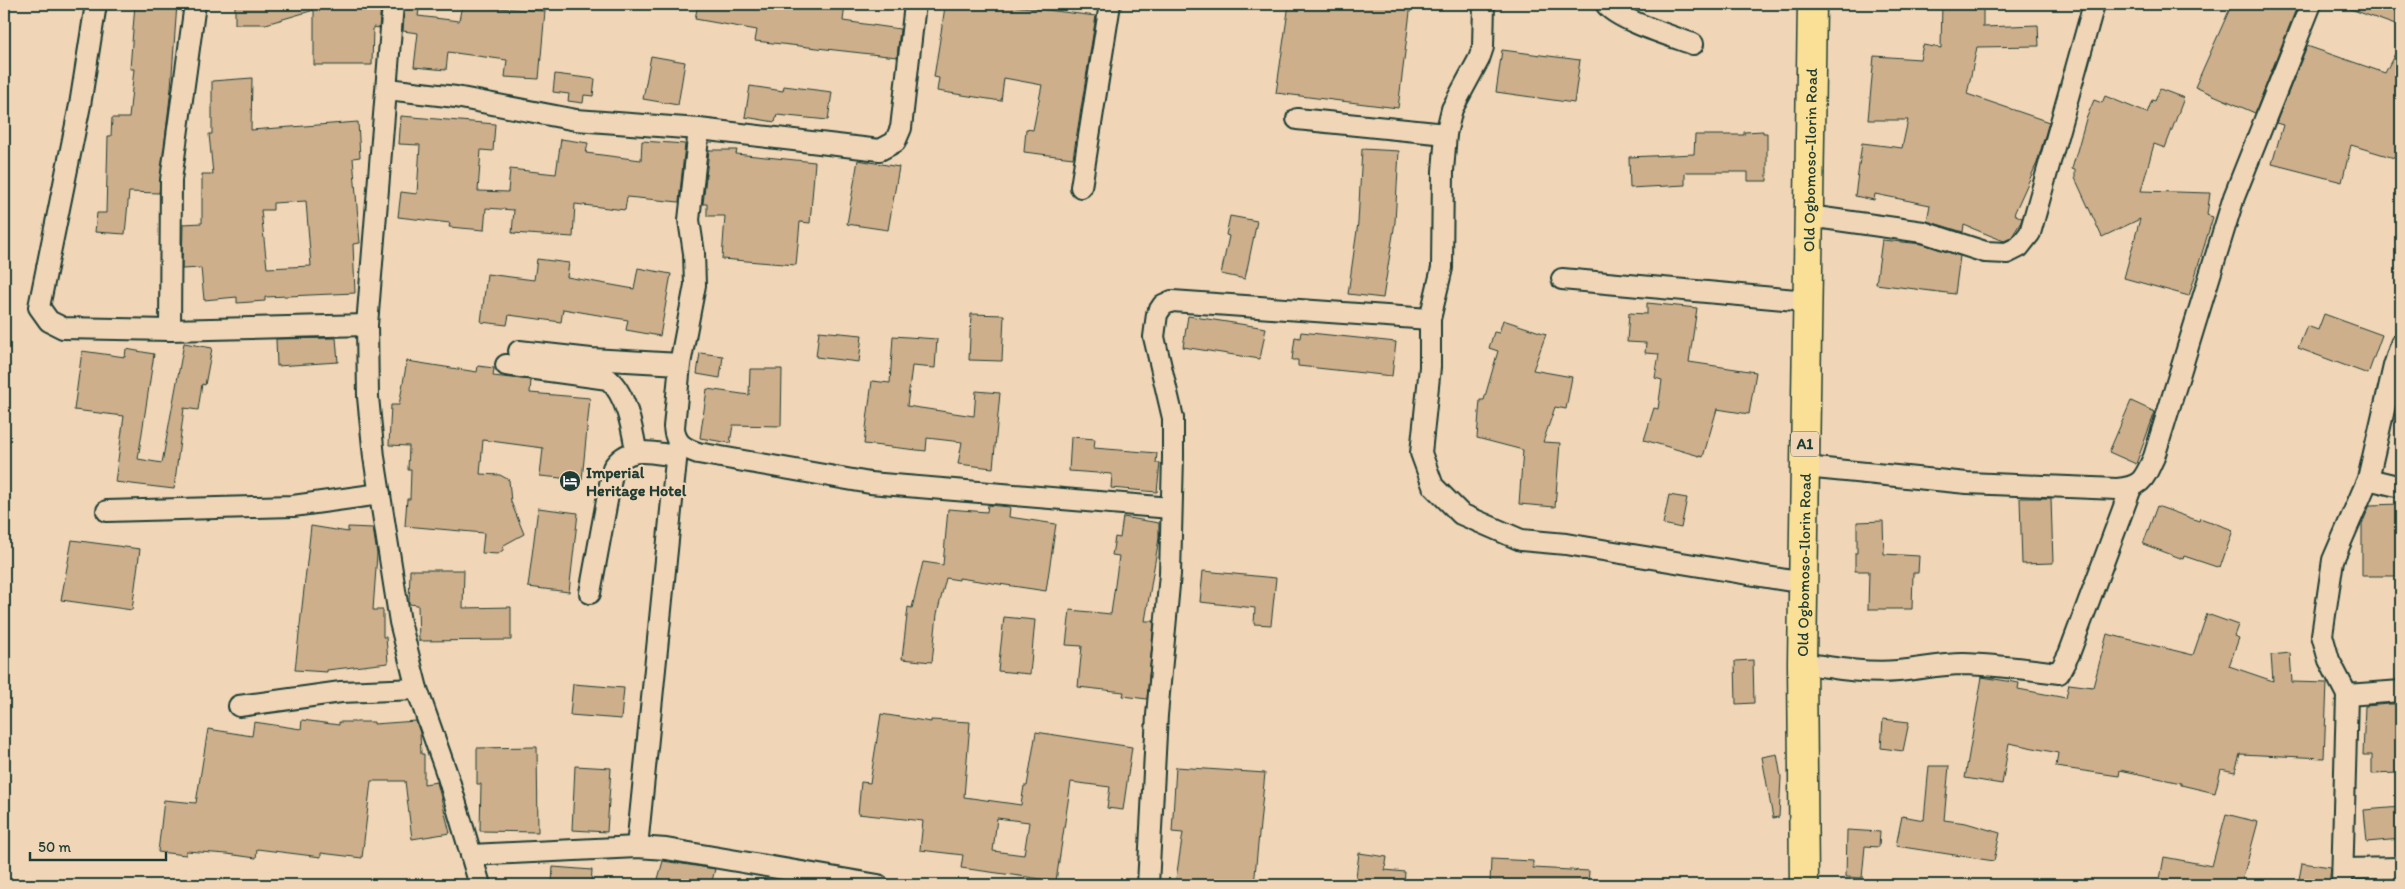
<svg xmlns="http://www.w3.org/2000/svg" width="2405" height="889" font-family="Itim,sans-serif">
	<rect width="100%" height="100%" fill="#f0d6b7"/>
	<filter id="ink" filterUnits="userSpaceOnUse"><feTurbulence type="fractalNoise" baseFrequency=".02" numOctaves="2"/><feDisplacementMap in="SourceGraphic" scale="10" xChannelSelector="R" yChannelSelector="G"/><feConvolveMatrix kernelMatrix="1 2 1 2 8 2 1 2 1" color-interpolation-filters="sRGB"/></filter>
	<g filter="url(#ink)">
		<!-- building -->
		<g fill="#cdaf8c" stroke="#1f3d34" fill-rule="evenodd">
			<polygon points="135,4 177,4 171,88 159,193 129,192 125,234 95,232 97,213 106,213 108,136 111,136 112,118 129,118 134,69 130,69"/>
			<polygon points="235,4 381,4 379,28 373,27 372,65 314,65 314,10 266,24 235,24"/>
			<polygon points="405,4 420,4 418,16 459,21 462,4 483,4 496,6 496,8 545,11 539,79 505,77 507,60 448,52 446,70 414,67 418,33 403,31"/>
			<polygon points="698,4 845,4 843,21 900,29 897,57 755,41 757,30 695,19"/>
			<polygon points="951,4 998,4 1096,16 1073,158 1024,152 1026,129 1033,130 1042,85 1004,78 1001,101 937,91 939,78 934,77 945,7 951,8"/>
			<polygon points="1289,4 1411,4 1398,108 1276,93"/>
			<polygon points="1942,4 1983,4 1983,27 2038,25 2039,46 1977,47 1967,94 2049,122 2037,163 2014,214 2022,218 2021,222 2011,238 2004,241 1964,225 1963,232 1927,221 1930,205 1875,194 1874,200 1855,196 1862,143 1902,148 1908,120 1868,120 1874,56 1920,59 1923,45 1941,48"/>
			<polygon points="2232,4 2298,4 2255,113 2195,87"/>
			<polygon points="2342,4 2401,4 2401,27 2342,6"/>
			<polygon points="2401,42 2401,160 2351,145 2342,182 2272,164 2283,125 2276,123 2307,46 2385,73"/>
			<polygon points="1502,50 1580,60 1574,103 1496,92"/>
			<polygon points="651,56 685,62 678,105 643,99"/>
			<polygon points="555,74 595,79 593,96 584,95 583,103 568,101 569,94 553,92"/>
			<path d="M252,78L251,130L358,122L360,157L353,158L360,243L353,244L355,293L265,297V301L237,303V297L204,300L201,268L182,269L183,224L202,223V174H213L209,134H212V81ZM306,201L311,266L267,268L261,210H273V203Z"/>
			<polygon points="750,86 783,91 784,86 832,92 828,120 777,115 775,122 745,117"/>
			<polygon points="2160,89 2184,98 2165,148 2154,144 2141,191 2210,193 2207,215 2213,217 2189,296 2124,278 2140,219 2102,237 2075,178 2075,170 2072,169 2086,119 2094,100 2102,103 2105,96 2147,113 2152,100 2155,101"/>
			<polygon points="401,116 495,124 493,151 481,150 478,191 508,192 510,169 556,174 561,139 588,143 586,153 641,160 642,141 685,144 679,202 627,197 625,210 575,204 573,237 512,233 514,210 486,208 484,230 449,227 450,223 398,217 401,192 417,194 420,145 399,144"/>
			<polygon points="1763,131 1763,133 1767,133 1767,181 1748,181 1748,172 1685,172 1685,185 1630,188 1629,157 1694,154 1695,135 1744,135 1744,132"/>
			<polygon points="1362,149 1399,151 1395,222 1383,298 1348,294 1358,223"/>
			<polygon points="709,150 737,150 736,154 815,162 810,223 800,222 796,265 722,259 725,216 707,216 707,204 703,204"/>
			<polygon points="858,160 899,167 888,230 847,224"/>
			<polygon points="1230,216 1257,221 1245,279 1221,274 1229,236 1226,235"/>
			<polygon points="1882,240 1923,244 1960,256 1955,294 1876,284"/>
			<polygon points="537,259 569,263 567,277 634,289 638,268 671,274 660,336 626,330 628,320 563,309 561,322 509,315 507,325 481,322 487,274 534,280"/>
			<polygon points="1647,303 1697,308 1689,362 1756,372 1749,414 1717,409 1703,457 1644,440 1654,408 1658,409 1662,380 1655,378 1659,354 1645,353 1646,343 1627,342 1629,313 1647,314"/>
			<polygon points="971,314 1004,315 1002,361 969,360"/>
			<polygon points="2324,314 2382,335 2368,374 2298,348 2307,326 2318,330"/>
			<polygon points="1188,316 1266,328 1260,359 1183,347"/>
			<polygon points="1503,320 1546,334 1533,370 1572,377 1566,409 1555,407 1543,442 1560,443 1555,507 1519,504 1523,450 1477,438 1480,400 1484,400 1498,351 1489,348 1494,332 1499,333"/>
			<polygon points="819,331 862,335 859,362 816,357"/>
			<polygon points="1301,332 1396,342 1392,376 1298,366 1298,360 1292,360 1295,337 1300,338"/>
			<polygon points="893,336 937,339 935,368 912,366 907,406 974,416 976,391 1000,393 993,468 958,464 962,442 927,438 926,451 864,444 872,381 890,383"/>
			<polygon points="336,338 338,362 277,366 276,339"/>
			<polygon points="184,343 212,348 205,385 202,384 198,410 184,408 174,489 115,482 124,416 74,410 82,351 125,357 126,349 154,354 138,459 162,463"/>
			<polygon points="700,353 723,356 720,378 697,374"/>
			<polygon points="407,361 477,372 478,366 494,368 493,376 531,380 530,393 590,398 582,480 540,476 543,448 483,440 480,474 500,475 509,480 511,502 524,534 504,545 503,550 498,554 482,553 484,533 405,526 407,499 410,499 411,470 408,470 409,446 389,445 391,405 399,405"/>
			<polygon points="750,369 782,369 781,426 733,425 730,443 700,438 707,389 749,395"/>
			<polygon points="2131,401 2155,412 2136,464 2109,452"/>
			<polygon points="1071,437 1095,439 1094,448 1157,453 1156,463 1160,463 1157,492 1111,488 1112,474 1069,471"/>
			<polygon points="1669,495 1687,498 1681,528 1663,524"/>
			<polygon points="2020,498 2051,498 2053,563 2022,564"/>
			<polygon points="2401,504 2401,576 2362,576 2362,524 2370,505"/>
			<polygon points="988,505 1010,507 1009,517 1056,524 1046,591 959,578 959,580 946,578 937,614 932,662 902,659 908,607 912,608 923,562 943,565 948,509 987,512"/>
			<polygon points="2157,506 2199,521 2200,518 2233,530 2220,568 2184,556 2183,559 2143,544"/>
			<polygon points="538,508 578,513 569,592 528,587"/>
			<polygon points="1123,517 1159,523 1159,538 1145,621 1154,621 1147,699 1123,696 1124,692 1078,687 1082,646 1066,645 1070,610 1111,614 1119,556 1112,555 1115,537 1120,538"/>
			<polygon points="1883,521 1884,554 1919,556 1918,573 1913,573 1912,609 1868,609 1869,571 1855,571 1855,553 1857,553 1857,522"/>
			<polygon points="311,526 348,532 348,527 373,528 377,554 373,610 383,610 383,637 386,637 388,663 327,670 327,672 295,670"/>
			<polygon points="72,540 140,549 132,610 61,600"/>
			<polygon points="410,570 464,570 463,608 511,607 511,640 419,641 418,605 409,604"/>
			<polygon points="1203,571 1276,578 1271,625 1254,624 1255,608 1200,602"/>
			<polygon points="2207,614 2238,625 2234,636 2239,638 2229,666 2273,681 2271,655 2290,653 2292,682 2327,683 2324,758 2240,754 2235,772 2221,769 2215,793 2181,785 2181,783 2120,770 2119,776 2056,767 2058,753 2009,743 2002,784 1965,778 1982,677 2019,683 2018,689 2066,698 2069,684 2093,687 2107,634 2193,655"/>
			<polygon points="1004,617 1035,620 1030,674 998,671"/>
			<polygon points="1753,660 1754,703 1736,704 1735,661"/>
			<polygon points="573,684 624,688 621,719 570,715"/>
			<polygon points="2389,704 2401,704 2398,773 2372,774 2372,755 2363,755 2365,706"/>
			<path d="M881,714L931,722V720L970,722L964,797L1007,803L1021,805L1024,786H1027L1036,732L1132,747L1123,810L1107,808L1110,787L1071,782L1056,881L961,868L963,855L920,850L923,821L858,814L861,782L870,783ZM997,818L1029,822L1024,855L993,851Z"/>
			<polygon points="1883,719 1909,722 1903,751 1881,748"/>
			<polygon points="302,720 339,725 339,722 374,722 374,724 416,721 420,733 421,754 424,754 424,784 437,782 450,833 412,839 405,781 371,781 362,858 321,853 321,857 257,849 256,858 227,854 186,851 186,855 158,852 164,800 196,803 208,729 252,736 254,722 301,729"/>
			<polygon points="537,747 538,832 480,831 481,784 477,784 477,748"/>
			<polygon points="1777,754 1781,777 1779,817 1773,818 1762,757"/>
			<polygon points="575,766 611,768 607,832 572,830"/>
			<polygon points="1929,766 1949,766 1944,820 1966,823 2000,833 1994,861 1896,846 1902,816 1924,820"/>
			<polygon points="1176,767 1265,773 1254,885 1175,885 1183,833 1172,832"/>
			<polygon points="2401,807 2401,839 2367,842 2364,810"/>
			<polygon points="2226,814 2258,822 2241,885 2159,885 2164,857 2212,866"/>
			<polygon points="1847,830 1880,832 1879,847 1865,846 1862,878 1846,877"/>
			<polygon points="1359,853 1387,857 1385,870 1405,872 1404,885 1355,885"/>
			<polygon points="1491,859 1533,861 1533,868 1589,871 1588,885 1490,885"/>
			<polygon points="663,861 715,869 711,885 683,885 658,879"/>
			<polygon points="2302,863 2331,867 2329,885 2298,885"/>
			<polygon points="553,867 592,870 591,885 552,885"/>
		</g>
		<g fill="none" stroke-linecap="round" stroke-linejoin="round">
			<!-- minor casing -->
			<g stroke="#1f3d34" stroke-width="24">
				<g id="minor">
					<polyline points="96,4 80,105 39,307 49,321 63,328 170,330 367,325"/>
					<polyline points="393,4 367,325 368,397 374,457 400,622 417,689 448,777 480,885"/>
					<polyline points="1484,4 1483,47 1479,59 1452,109 1446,134 1443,171 1442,268 1430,319 1430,367 1421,453 1433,486 1461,514 1521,540 1566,544 1804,583"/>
					<path d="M1606,4C1615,19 1674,37 1693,44"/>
					<polyline points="387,89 456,97 576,120 699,129 880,150 895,142 901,128 915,4"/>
					<polyline points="1297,119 1446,134"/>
					<path d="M699,129L689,220L694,253L695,285L680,364L674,427C675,443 683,448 698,453L870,483L1171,508"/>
					<polyline points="1081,187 1110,4"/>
					<polyline points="1809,216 1923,232 1985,252 2007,253 2019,247 2030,233 2094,4"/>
					<polyline points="1562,279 1807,301"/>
					<polyline points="170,330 171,180 195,4"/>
					<polyline points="519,351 591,359 680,364"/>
					<path d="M506,365L608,379C626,394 632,427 636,450"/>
					<path d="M1805,467L1967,483L2117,489C2142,487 2144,479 2154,457L2234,197L2311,4"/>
					<polyline points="2368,479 2401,487"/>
					<polyline points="107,511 293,506 380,494"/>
					<path d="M590,593L613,468C629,444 651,453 676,456"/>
					<path d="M1802,663C1834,668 1867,674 1898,671C1920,669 1941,664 1963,664C1996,665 2027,669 2059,673L2069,654L2131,488"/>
					<polyline points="2347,695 2401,691"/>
					<polyline points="239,706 341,692 417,689"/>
					<polyline points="637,847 678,441"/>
					<polyline points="471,855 637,847 666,849 878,885"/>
					<polyline points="2343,869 2401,868"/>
					<polyline points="1148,885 1157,715 1170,574 1173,457 1173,418 1154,337 1157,314 1163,305 1172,301 1430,319"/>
					<polyline points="2342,885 2347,695 2329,660 2322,635 2333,560 2368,479 2394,366 2401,344"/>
				</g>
			</g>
			<!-- highway casing -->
			<g stroke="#1f3d34" stroke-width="31">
				<g id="highway">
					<path id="s1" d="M1804,885L1802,663L1812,4"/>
				</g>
			</g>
			<!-- minor -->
			<use href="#minor" stroke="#f0d6b7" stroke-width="20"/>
			<!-- highway -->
			<use href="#highway" stroke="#f9e096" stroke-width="28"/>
		</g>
	</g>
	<!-- icons -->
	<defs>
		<g id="hotel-disc" transform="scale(1.125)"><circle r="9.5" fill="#1f3d34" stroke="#f0d6b7"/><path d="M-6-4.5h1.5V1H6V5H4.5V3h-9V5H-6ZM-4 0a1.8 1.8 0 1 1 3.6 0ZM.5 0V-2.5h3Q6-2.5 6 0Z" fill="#fff"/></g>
	</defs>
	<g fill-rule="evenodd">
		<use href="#hotel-disc" x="570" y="481"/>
	</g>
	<g text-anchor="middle" stroke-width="4.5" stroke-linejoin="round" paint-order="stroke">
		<!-- shield labels -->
		<rect fill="#f0d6b7" stroke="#5e6b5b" stroke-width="1" x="1791" y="431.5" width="28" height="25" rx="4"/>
		<g font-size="15" font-weight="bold" fill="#1f3d34">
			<text x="1805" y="449">A1</text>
		</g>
		<!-- street labels -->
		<g font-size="16" fill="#1f3d34" stroke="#f0d6b7">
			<text dy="6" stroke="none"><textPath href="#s1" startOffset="725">Old Ogbomoso-Ilorin Road</textPath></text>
			<text dy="6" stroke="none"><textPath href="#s1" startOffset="320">Old Ogbomoso-Ilorin Road</textPath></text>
		</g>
		<!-- poi labels -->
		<g font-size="16" font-weight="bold" fill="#1f3d34" stroke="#f0d6b7" text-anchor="start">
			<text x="586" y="478">Imperial<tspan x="586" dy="18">Heritage Hotel</tspan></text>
		</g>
	</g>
	<!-- margin -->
	<rect width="2405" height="889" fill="none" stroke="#f0d6b7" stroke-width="20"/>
	<rect x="10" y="10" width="2385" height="869" fill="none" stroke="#1f3d34" stroke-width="2" filter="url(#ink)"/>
	<!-- scale -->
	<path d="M30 852v8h136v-8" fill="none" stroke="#1f3d34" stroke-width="2.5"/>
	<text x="38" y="852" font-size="15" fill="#1f3d34" stroke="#f0d6b7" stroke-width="4" paint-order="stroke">50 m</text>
</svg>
